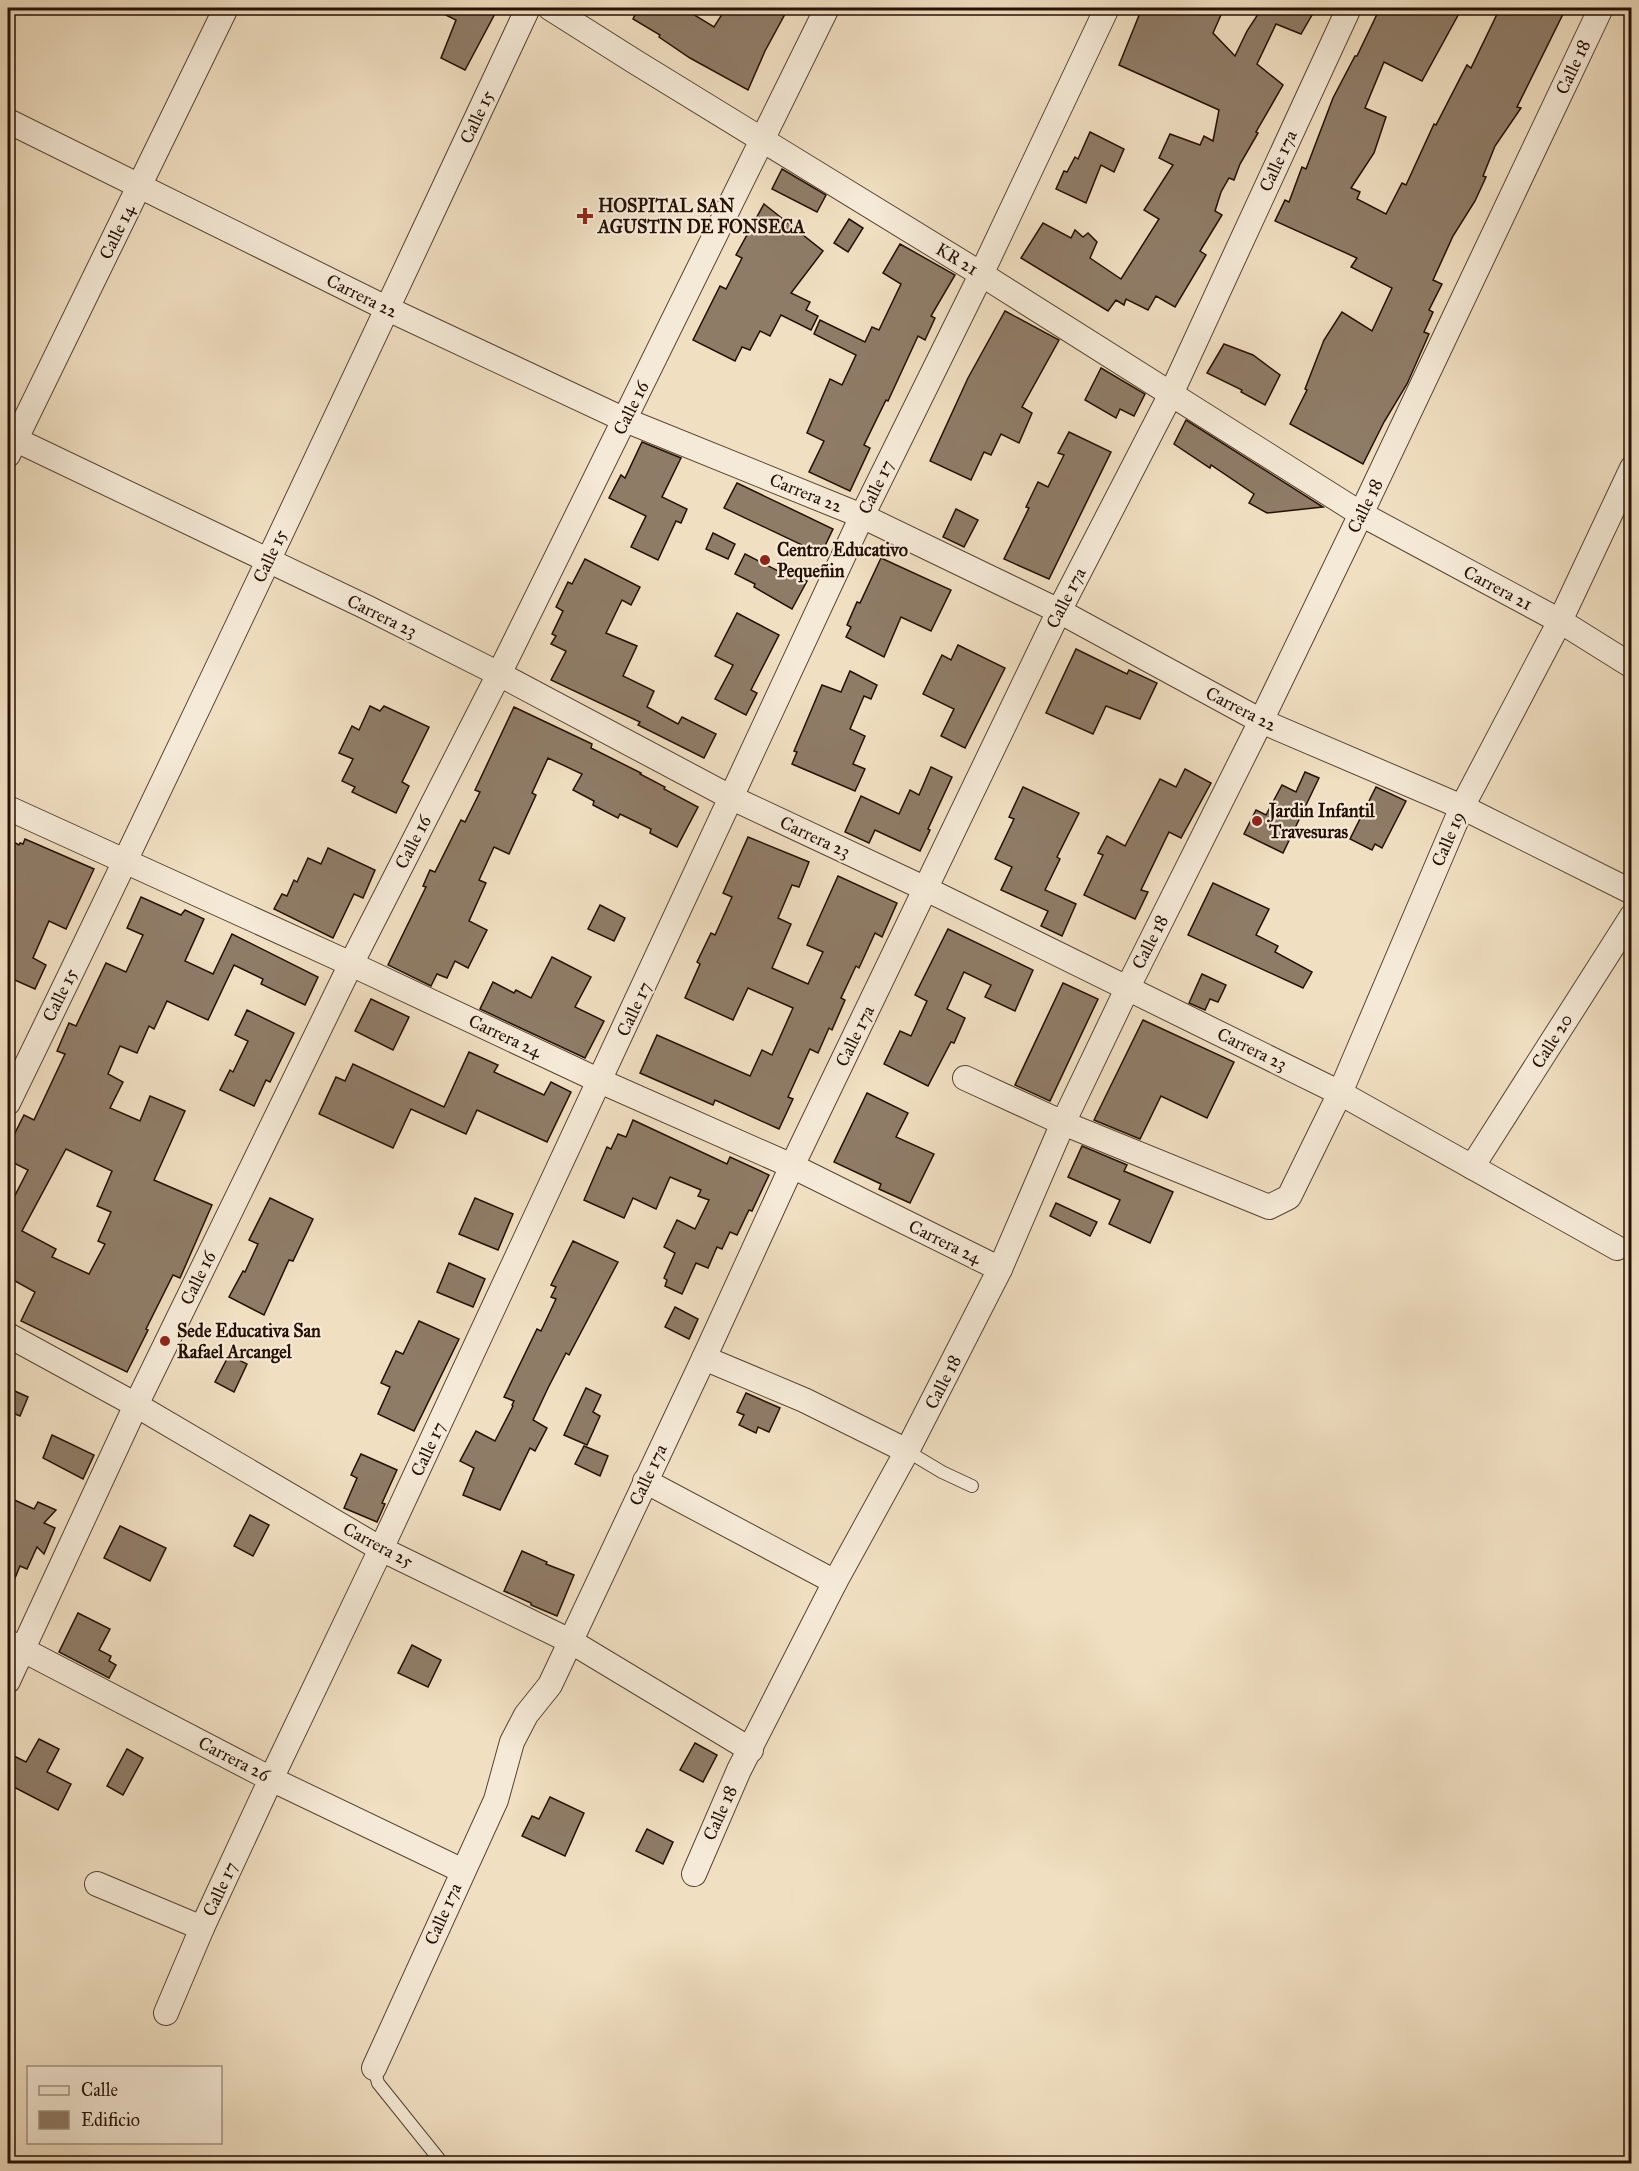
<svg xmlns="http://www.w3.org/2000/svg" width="1639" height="2171" font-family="'IM FELL Great Primer',serif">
	<rect width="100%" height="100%" fill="#f0dfc1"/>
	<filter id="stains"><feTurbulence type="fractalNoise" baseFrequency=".00333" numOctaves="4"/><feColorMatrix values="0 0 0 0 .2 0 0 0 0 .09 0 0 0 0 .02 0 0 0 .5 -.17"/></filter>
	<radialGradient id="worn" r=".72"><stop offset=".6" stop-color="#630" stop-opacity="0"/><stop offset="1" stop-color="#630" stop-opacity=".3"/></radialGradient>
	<!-- building -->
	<g fill="#8f7c67" stroke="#251005" stroke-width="1.5" fill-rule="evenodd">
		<polygon points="432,8 498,8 465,70 441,58 456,20"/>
		<polygon points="638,8 683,8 714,27 726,8 772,8 785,14 765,51 748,90 690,58 659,37 660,35 633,19"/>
		<polygon points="1142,8 1224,8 1213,33 1235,56 1247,31 1262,8 1316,8 1301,34 1276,24 1257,64 1283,85 1256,132 1258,133 1240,164 1234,180 1229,178 1221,192 1215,211 1222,215 1200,251 1206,255 1175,307 1156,296 1148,310 1126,299 1124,305 1116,300 1108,311 1021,258 1043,223 1071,238 1075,230 1083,237 1088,233 1097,242 1090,258 1121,279 1159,219 1144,210 1173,165 1159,158 1170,134 1200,145 1204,136 1213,141 1219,110 1119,65"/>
		<polygon points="1380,8 1462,8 1422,81 1384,62 1365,108 1386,117 1374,153 1351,188 1360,192 1357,199 1386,214 1402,183 1406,185 1434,124 1436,125 1467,65 1471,68 1500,8 1566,8 1517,107 1521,108 1495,146 1483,176 1486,177 1475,201 1453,236 1433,280 1442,284 1429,310 1433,312 1424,332 1429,334 1407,384 1384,422 1363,464 1290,424 1307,390 1305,389 1324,340 1342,312 1372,331 1392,288 1351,267 1357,258 1275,221 1285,200 1289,202 1302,167 1306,169 1333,98 1355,56 1357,56"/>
		<polygon points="1090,132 1124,149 1114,172 1101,165 1086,203 1056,189 1064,171 1067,172 1075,157 1078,159"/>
		<polygon points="782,169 826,195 817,212 772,189"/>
		<polygon points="764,204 823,251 791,293 810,302 806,310 818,316 811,330 781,315 770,336 760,331 750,350 742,347 735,361 693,340 720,286 726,289 742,258 736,255"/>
		<polygon points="849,219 863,228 848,252 834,243"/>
		<polygon points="900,244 955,275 931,316 935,318 925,340 918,336 888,401 886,400 864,445 870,448 850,491 809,472 824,441 807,433 830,379 842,385 856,355 814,334 820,320 865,342 872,327 879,330 901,284 883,273"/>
		<polygon points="1005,311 1059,340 1022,407 1032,413 1019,443 1001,434 991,455 984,452 971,480 930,461 968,378"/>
		<polygon points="1224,344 1253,355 1280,375 1265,405 1241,392 1242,390 1207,373"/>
		<polygon points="1101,368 1145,394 1134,416 1120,409 1116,418 1085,400"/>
		<polygon points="1186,420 1323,507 1267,513 1249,503 1254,494 1211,465 1210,468 1174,444"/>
		<polygon points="1069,432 1111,452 1049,579 1004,559 1029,508 1026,507 1038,482 1048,487 1064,455 1058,453"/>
		<polygon points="642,442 681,458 662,497 687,509 681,523 676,521 658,560 631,547 646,516 609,498 621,475 625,478"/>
		<polygon points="737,483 833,529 821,554 724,508"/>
		<polygon points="956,509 978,520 964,547 943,537"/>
		<polygon points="713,533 735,544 728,559 706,549"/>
		<polygon points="745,554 780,572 782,568 807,581 792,609 754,587 755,584 735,574"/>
		<polygon points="881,558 951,590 931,631 901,617 884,657 846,637 851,627 847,625 857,602 860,603"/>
		<polygon points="585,559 640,587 631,605 622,600 606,633 637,646 623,676 654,691 647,707 678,724 682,717 716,734 704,758 638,725 640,722 551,680 566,651 551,644 556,636 552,634 563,611 556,607 568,582 572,584"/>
		<polygon points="737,613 779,635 751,690 757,693 746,715 715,699 733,665 715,656"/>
		<polygon points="958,645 1005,668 965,748 941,736 954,709 923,694 942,655 951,660"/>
		<polygon points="1076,649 1127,674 1129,670 1157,683 1140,719 1106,706 1093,734 1046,713"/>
		<polygon points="850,671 877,685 871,699 864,696 850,729 865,736 853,764 865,769 855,791 792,764 797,752 794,751 822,685 841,692"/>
		<polygon points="370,706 380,711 384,706 429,727 402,782 409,786 396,813 352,792 355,787 342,781 353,759 339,753 352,726 359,730"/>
		<polygon points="514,707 592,744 591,748 641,773 640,774 665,787 664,789 698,807 677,847 650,833 651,829 620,814 618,818 593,805 594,801 573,790 582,774 548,758 532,793 536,795 509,854 494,847 479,880 486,883 469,921 487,930 468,968 455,961 447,978 437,974 431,986 388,965 426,887 423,886 430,870 435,872 461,820 465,822 480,792 475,790"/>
		<polygon points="931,767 952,777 928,829 930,830 920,851 875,830 869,843 845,832 861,796 899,814 910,790 919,795"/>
		<polygon points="1185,769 1211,783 1181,838 1169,832 1141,890 1148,892 1135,919 1084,895 1103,855 1098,853 1107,836 1125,846 1160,779 1176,787"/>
		<polygon points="1305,772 1319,778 1283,853 1244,834 1256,810 1266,815 1282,785 1296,792"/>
		<polygon points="1023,787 1079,813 1057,857 1060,859 1045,890 1076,904 1062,936 1041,926 1048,911 1001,890 1012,867 995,859 1014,819 1009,817"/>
		<polygon points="1376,787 1406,801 1382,848 1375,844 1372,850 1350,839"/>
		<polygon points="748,837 809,862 799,887 792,885 778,918 791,924 772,968 808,984 823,952 807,945 838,876 897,903 882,937 875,933 859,968 856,966 841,998 845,1000 832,1030 829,1028 818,1053 810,1049 788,1097 793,1099 779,1129 715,1100 713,1105 640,1073 657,1035 750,1076 762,1050 772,1055 793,1008 748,988 733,1020 685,998 700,964 697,962 711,933 715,935 732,897 723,893"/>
		<polygon points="8,839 19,845 20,843 23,844 25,839 94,869 66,929 49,921 33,958 46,965 35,989 8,977 8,960 13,947 8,944"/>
		<polygon points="328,848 375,870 363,898 354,894 333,938 274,909 282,894 287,896 294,880 297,882 308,858 321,864"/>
		<polygon points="1213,883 1269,909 1256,935 1278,946 1275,952 1312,972 1303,988 1188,935"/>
		<path d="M141,897L181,915L185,910L204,919L185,961L213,974L232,934L318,977L305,1005L261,984L263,979L234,965L208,1020L167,1001L154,1029L149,1026L137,1053L120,1046L108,1074L123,1082L110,1108L140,1121L150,1096L185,1111L154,1180L212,1205L180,1278L173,1275L146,1329L148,1330L127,1372L21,1321L35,1292L8,1277V1209L28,1170L8,1160V1147L24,1115L34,1120L65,1054L57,1051L69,1023L76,1026L106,963L126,972L143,935L127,928ZM66,1149L112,1171L97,1206L111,1212L98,1241L105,1244L89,1274L52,1257L56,1249L22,1231Z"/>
		<polygon points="600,905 625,918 614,941 588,929"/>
		<polygon points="948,929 1033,970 1015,1011 985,997 991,985 964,972 947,1009 965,1018 954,1043 951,1042 928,1086 884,1064 900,1031 911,1036 927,1001 915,995"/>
		<polygon points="552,957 591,977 575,1007 604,1021 585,1058 480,1009 493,982 514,993 516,990 531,998"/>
		<polygon points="1202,974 1226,985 1218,1002 1210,999 1205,1010 1189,1003"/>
		<polygon points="1063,983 1098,999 1050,1101 1015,1085"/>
		<polygon points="371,999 409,1017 393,1050 355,1031"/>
		<polygon points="247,1010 294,1033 270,1082 266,1080 254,1106 220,1090 230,1070 233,1072 248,1041 235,1035"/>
		<polygon points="1143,1020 1234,1062 1207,1118 1161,1096 1140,1139 1094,1120"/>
		<polygon points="469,1052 498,1065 494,1072 544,1095 551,1082 571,1092 547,1142 477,1110 466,1134 411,1109 393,1148 319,1114 336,1077 345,1081 353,1064 444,1107"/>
		<polygon points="867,1093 908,1113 896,1137 934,1154 910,1203 879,1189 881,1184 834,1162"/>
		<polygon points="633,1120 727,1164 730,1157 769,1175 752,1211 749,1210 737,1235 730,1232 722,1249 717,1247 708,1268 696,1263 682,1294 665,1286 667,1280 664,1278 675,1253 664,1247 677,1220 695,1229 709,1200 698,1196 701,1190 670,1177 656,1209 633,1198 624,1218 584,1200 607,1147 611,1149 618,1134 626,1137"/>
		<polygon points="1082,1146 1127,1165 1124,1171 1173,1192 1150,1243 1109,1224 1120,1200 1068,1177"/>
		<polygon points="270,1198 313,1219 293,1261 289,1260 264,1315 229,1297 243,1271 245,1272 258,1244 249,1240"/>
		<polygon points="475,1198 513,1214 498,1250 459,1234"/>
		<polygon points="1056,1203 1097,1222 1090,1236 1050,1216"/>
		<polygon points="573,1241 618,1262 569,1355 566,1353 548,1388 533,1420 547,1428 535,1451 530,1448 500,1510 463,1495 474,1468 460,1461 476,1431 495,1441 513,1406 512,1405 514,1401 504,1397 537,1329 541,1331 556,1299 551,1297 556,1287 551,1285"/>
		<polygon points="449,1263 485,1279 473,1307 437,1292"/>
		<polygon points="675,1307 698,1319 689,1339 665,1327"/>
		<polygon points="419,1321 459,1339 414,1431 378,1414 390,1387 381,1383 396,1351 403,1354"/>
		<polygon points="229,1355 247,1364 234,1392 215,1382"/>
		<polygon points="8,1388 28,1397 20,1416 8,1411"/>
		<polygon points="586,1388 601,1395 593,1412 600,1416 587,1445 564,1435"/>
		<polygon points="746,1393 780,1408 769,1432 758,1427 756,1433 739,1425 744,1415 737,1412"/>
		<polygon points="52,1435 94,1455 83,1479 43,1458"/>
		<polygon points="584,1446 608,1456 600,1476 575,1464"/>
		<polygon points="361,1454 397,1470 382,1503 385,1504 377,1522 344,1508 357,1478 351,1475"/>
		<polygon points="8,1497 34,1509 38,1502 56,1510 44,1523 55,1528 44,1554 37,1547 27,1569 20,1566 8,1595"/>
		<polygon points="250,1515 269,1525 253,1556 234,1546"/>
		<polygon points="120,1526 166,1548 150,1581 104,1558"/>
		<polygon points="522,1551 547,1562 546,1564 574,1575 557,1616 531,1605 531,1603 504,1591"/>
		<polygon points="78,1613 110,1629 99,1650 111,1656 109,1661 116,1665 109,1678 59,1652"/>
		<polygon points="412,1645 441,1660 428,1687 398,1673"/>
		<polygon points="39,1739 59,1749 47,1772 71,1784 58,1810 8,1784 8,1753 26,1762"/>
		<polygon points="695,1743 717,1755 703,1782 680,1770"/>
		<polygon points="127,1749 143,1758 123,1795 107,1786"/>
		<polygon points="550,1797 584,1813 565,1856 522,1836 532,1816 539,1819"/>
		<polygon points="647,1829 673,1842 663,1864 636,1851"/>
	</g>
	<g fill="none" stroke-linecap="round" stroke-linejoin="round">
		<!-- service casing -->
		<g stroke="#584434" stroke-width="14">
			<g id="service">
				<polyline points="907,1451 942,1472 972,1486"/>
				<polyline points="374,2068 378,2083 443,2164"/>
			</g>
		</g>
		<!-- minor casing -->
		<g stroke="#584434" stroke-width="26">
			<g id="minor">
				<polyline points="550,8 637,63 981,274 1361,514 1560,621 1632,666"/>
				<polyline points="8,121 388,309 625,420 862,516 1059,611 1261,721 1462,807 1632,892"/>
				<polyline points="8,436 368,608 499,674 732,798 926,889 1340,1093 1617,1248"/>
				<polyline points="8,455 226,8"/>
				<polyline points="8,808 351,964 600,1081 792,1166 1000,1269"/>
				<polyline points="965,1078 1063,1123 1269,1207 1289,1197 1340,1093 1462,807 1560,621 1632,468"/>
				<path d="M8,1103C185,740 357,374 528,8"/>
				<polyline points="1472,1167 1632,916"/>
				<polyline points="8,1335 136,1405 381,1549 570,1641 751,1750"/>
				<polyline points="704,1358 804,1400 907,1451"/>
				<polyline points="645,1481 835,1582"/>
				<polyline points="8,1642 271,1779 463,1871"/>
				<polyline points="8,1681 136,1405 351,964 499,674 827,8"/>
				<polyline points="694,1874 739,1770 835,1582 907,1451 1000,1269 1063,1123 1128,987 1261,721 1361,514 1601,8"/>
				<polyline points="97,1884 202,1928"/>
				<polyline points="166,2013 202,1928 271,1779 381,1549 862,516 976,285 1107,8"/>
				<polyline points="374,2068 496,1800 512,1742 526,1715 550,1685 704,1358 792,1166 1059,611 1171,394 1349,8"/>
			</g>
		</g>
		<!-- service -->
		<use href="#service" stroke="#f5ead7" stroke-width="12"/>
		<!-- minor -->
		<use href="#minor" stroke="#f5ead7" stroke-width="24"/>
	</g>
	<!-- markers -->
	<g fill="#8f2418" stroke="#f5ead7" stroke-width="2">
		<path d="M582 207h6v6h6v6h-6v6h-6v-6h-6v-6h6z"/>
		<circle cx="765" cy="560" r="6"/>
		<circle cx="1257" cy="821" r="6"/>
		<circle cx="165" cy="1341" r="6"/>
	</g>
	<g text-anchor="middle" stroke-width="4.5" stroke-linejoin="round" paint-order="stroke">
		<!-- street labels -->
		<g font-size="18" fill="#251005" stroke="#f5ead7">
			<text transform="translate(1573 67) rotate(-65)" y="6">Calle 18</text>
			<text transform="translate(477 117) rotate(-65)" y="6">Calle 15</text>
			<text transform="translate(1278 161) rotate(-65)" y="6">Calle 17a</text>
			<text transform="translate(117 232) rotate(-64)" y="6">Calle 14</text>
			<text transform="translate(957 259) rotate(31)" y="6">KR 21</text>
			<text transform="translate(362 296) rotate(26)" y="6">Carrera 22</text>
			<text transform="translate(631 408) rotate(-64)" y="6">Calle 16</text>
			<text transform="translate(876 487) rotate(-64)" y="6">Calle 17</text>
			<text transform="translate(806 493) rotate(22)" y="6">Carrera 22</text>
			<text transform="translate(1365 506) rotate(-64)" y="6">Calle 18</text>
			<text transform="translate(270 556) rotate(-65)" y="6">Calle 15</text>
			<text transform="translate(1498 588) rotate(28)" y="6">Carrera 21</text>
			<text transform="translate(1066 598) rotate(-63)" y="6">Calle 17a</text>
			<text transform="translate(382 616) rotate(26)" y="6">Carrera 23</text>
			<text transform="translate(1241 709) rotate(27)" y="6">Carrera 22</text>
			<text transform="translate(815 837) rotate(25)" y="6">Carrera 23</text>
			<text transform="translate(1448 839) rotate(-67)" y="6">Calle 19</text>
			<text transform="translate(413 842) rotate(-63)" y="6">Calle 16</text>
			<text transform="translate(1150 942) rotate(-63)" y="6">Calle 18</text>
			<text transform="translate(60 995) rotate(-64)" y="6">Calle 15</text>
			<text transform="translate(634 1009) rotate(-65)" y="6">Calle 17</text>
			<text transform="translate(505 1036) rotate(25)" y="6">Carrera 24</text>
			<text transform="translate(855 1036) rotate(-64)" y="6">Calle 17a</text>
			<text transform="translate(1552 1041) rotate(-58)" y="6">Calle 20</text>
			<text transform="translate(1252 1049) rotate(26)" y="6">Carrera 23</text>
			<text transform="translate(945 1242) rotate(26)" y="6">Carrera 24</text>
			<text transform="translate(198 1278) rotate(-64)" y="6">Calle 16</text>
			<text transform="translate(943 1382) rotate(-63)" y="6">Calle 18</text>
			<text transform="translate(428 1449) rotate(-65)" y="6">Calle 17</text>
			<text transform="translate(648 1475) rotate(-65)" y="6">Calle 17a</text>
			<text transform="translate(378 1545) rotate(28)" y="6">Carrera 25</text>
			<text transform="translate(234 1759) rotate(27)" y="6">Carrera 26</text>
			<text transform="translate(720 1813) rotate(-66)" y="6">Calle 18</text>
			<text transform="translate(220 1889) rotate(-65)" y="6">Calle 17</text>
			<text transform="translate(443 1914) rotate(-66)" y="6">Calle 17a</text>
		</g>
		<!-- poi labels -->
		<g font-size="18" font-weight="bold" fill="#251005" stroke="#f5ead7" text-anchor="start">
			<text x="598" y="212">HOSPITAL SAN<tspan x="598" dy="21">AGUSTIN DE FONSECA</tspan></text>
			<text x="777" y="556">Centro Educativo<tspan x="777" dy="21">Pequeñin</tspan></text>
			<text x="1269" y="817">Jardin Infantil<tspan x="1269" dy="21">Travesuras</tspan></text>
			<text x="177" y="1337">Sede Educativa San<tspan x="177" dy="21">Rafael Arcangel</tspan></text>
		</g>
	</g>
	<!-- margin -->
	<rect width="1639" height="2171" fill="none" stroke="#f0dfc1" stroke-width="30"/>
	<rect x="9" y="9" width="1621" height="2153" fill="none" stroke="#251005" stroke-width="3"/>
	<rect x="15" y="15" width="1609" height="2141" fill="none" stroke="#251005" stroke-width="1.5"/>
	<!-- legend -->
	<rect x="27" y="2066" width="195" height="78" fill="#f5ead7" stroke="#a29383" stroke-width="1.5"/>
	<rect x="39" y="2086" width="30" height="9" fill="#f5ead7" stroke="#a29383" stroke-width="1.5"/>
	<text x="81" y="2096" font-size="18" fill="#251005">Calle</text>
	<rect x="39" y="2111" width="30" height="18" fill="#8f7c67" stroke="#a29383" stroke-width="1.5"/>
	<text x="81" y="2126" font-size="18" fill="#251005">Edificio</text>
	<rect width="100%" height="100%" filter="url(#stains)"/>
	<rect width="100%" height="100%" fill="url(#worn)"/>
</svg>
